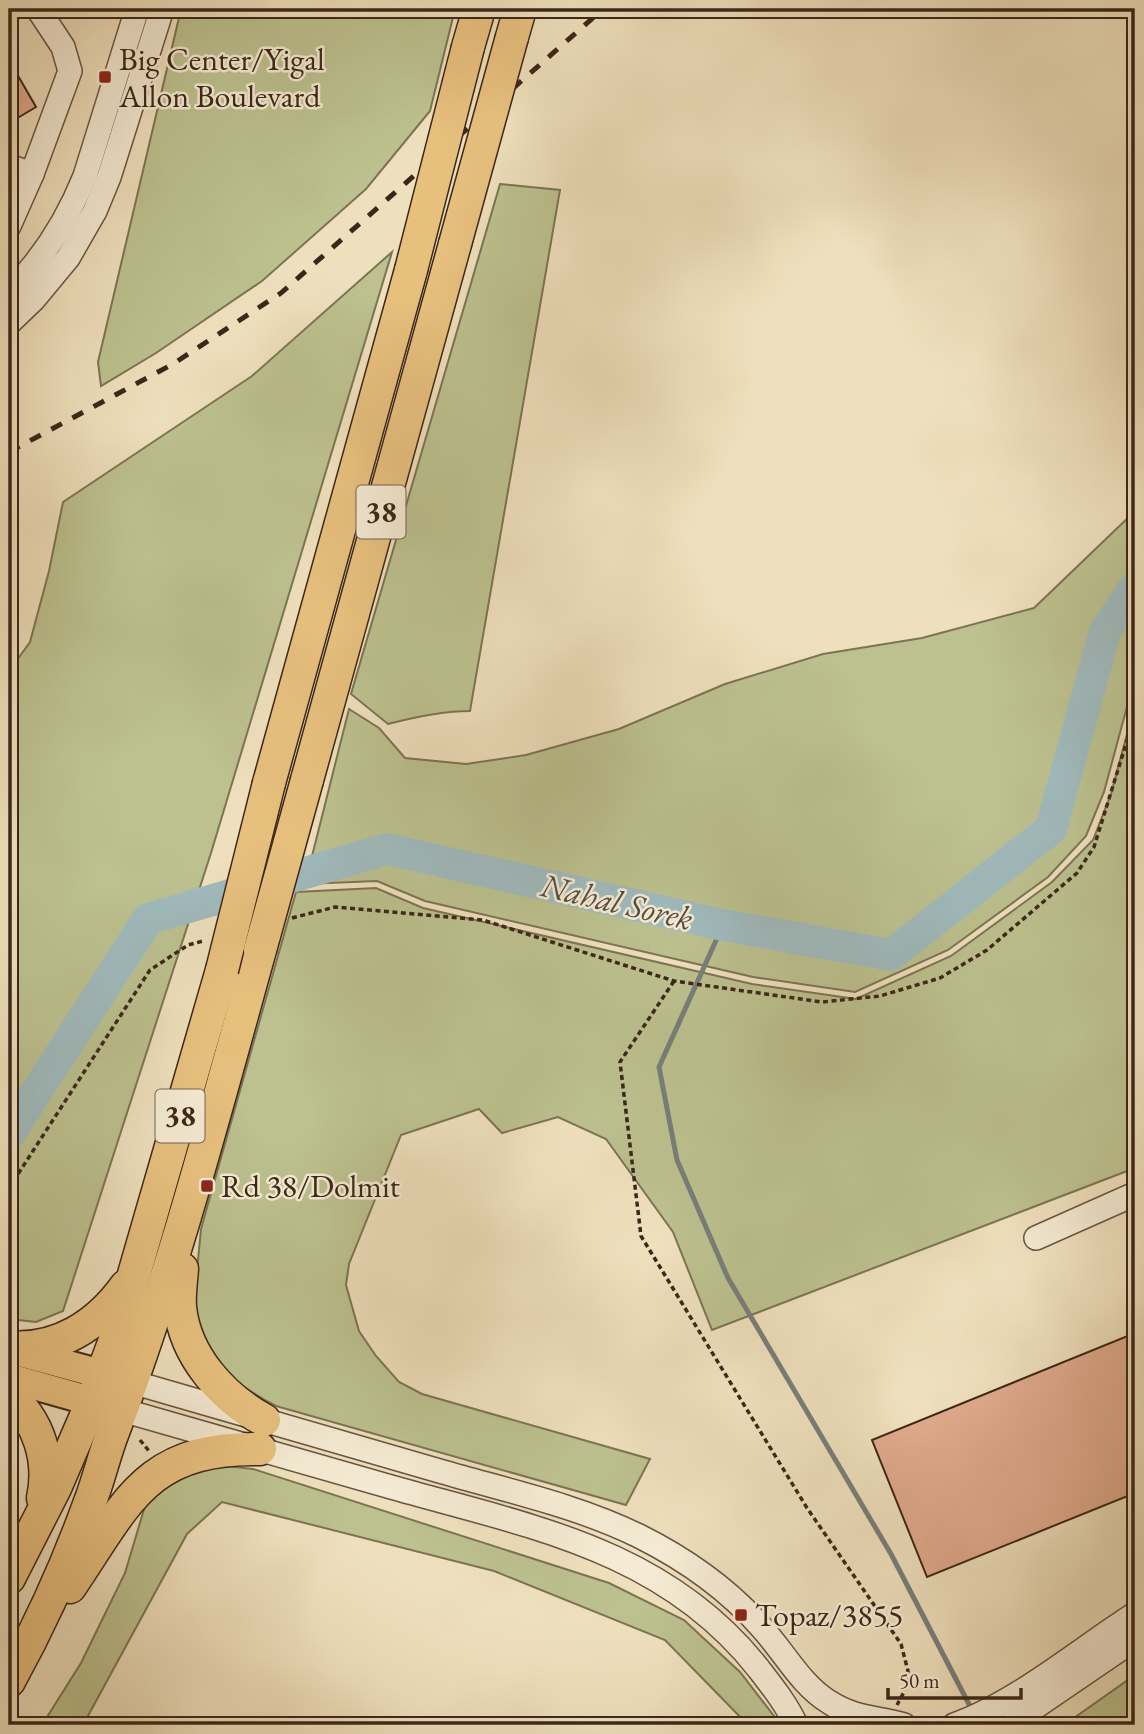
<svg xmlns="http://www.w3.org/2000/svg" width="1144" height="1734" font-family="'EB Garamond',serif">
	<rect width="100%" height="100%" fill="#efe0bd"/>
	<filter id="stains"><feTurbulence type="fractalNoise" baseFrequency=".00286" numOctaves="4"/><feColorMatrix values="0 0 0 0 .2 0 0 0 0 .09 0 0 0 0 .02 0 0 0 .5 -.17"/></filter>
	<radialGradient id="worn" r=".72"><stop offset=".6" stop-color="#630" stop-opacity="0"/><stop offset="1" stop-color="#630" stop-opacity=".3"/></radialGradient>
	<!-- green -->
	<g fill="#bcc18f" stroke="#7c7454" stroke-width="2">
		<polygon points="181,9 455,9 430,111 366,189 262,281 156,353 101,386 98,362"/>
		<path d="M500,184L560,190L470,711C442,711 415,717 388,724L351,694Z"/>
		<polygon points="392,252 211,853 63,1311 36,1322 9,1319 9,671 30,642 49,571 63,502 252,376"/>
		<polygon points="1135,511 1135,690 1128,703 1104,792 1086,836 1048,877 948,950 855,992 753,977 425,901 377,881 305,884 349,709 379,728 405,758 466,764 526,755 619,729 725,684 823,654 922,638 1034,608"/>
		<path d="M1135,704V1168L712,1330L673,1232L606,1139L558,1117L502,1133L479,1109L401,1135L349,1264L346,1285L359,1331L376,1356L399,1382L422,1394L650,1459L626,1505L276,1406C243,1389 209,1365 198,1327C192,1305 199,1253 201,1229L296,892L376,888L423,908L752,984L856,999L951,956L1052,882L1093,840L1111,794Z"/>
		<polygon points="218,1465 253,1469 609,1583 684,1620 740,1672 774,1716 773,1725 748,1725 665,1640 494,1571 222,1502 187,1534 83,1725 42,1725 81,1663 125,1573 148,1496 185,1474"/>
		<polygon points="1135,1675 1135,1725 1064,1725"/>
	</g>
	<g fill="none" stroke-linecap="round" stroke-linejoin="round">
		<!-- stream -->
		<polyline stroke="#787f7b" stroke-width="5" points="723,925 659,1067 677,1160 728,1278 891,1554 972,1710"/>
		<!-- river -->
		<polyline stroke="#a0babd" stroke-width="32" points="9,1134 148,919 387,849 723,925 891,955 1051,829 1105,631 1135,587"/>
	</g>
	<!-- building -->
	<g fill="#e0aa8d" stroke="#3b2718" stroke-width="2">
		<polygon points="9,60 36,107 9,123"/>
		<polygon points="1135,1333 1135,1493 927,1577 872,1440"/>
	</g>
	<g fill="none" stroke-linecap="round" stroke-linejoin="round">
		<!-- minor casing -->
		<g stroke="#685541" stroke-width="26">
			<g id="minor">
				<polyline points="9,166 32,174"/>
				<polyline points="9,226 32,174 70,71 63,47 38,9"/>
				<path d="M9,293C43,259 67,221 85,176L137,9"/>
				<polyline points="9,323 34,299 68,258 95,211 109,177 162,9"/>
				<polyline points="1036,1238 1135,1194"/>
				<path d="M132,1382C236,1412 339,1442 443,1472C509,1491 578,1506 639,1536C685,1559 729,1590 762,1628C784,1652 801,1685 829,1702C855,1719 877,1717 904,1725"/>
				<path d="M122,1410C212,1436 301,1461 391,1487C528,1526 664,1549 758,1668C772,1686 787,1705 796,1725"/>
				<path d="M954,1725C1015,1704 1080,1649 1135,1614"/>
				<polyline points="1009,1725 1135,1639"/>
			</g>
		</g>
		<!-- major casing -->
		<g stroke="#3b2718" stroke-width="32">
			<g id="major">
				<polyline points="13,1350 123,1380"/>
				<polyline points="9,1378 112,1407"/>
			</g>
		</g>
		<!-- highway casing -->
		<g stroke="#3b2718" stroke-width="35">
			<g id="highway">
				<polyline points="512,37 520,9"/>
				<polyline points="468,47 479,9"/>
				<polyline points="307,780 455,244"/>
				<polyline points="269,783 411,270"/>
				<path d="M182,1269C181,1282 179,1295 180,1307C185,1356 222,1397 264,1420"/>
				<path d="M9,1347C58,1351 98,1325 126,1286"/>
				<path d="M9,1396C39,1420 51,1461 43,1498"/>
				<polyline points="9,1578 55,1488 92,1402 115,1340 222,970"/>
				<path d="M70,1587C127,1503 145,1447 260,1449"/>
				<path d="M9,1681C40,1625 68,1563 90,1502C99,1479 104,1455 113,1432C173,1274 215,1112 260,950"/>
			</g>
		</g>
		<!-- path -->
		<g stroke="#3b2718" stroke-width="3.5" stroke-dasharray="5 3.5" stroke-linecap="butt">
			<polyline points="292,918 335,907 483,920 674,981 822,1002 880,996 940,978 987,950 1077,873 1094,847 1135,715"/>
			<polyline points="674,981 620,1062 641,1236 807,1508 901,1644 908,1671 904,1692 897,1705"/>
			<polyline points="9,1188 150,970 188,945 203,941"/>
			<polyline points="140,1440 149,1451"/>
		</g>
		<!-- minor -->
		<use href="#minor" stroke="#f5ebd4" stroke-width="23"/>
		<!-- major -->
		<use href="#major" stroke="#e8c07e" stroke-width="28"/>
		<!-- highway -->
		<use href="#highway" stroke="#e8c07e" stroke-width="32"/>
		<!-- rail -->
		<polyline stroke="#3b2718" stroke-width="5" stroke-dasharray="12 12" stroke-linecap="butt" points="9,452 173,364 281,293 603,9"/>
		<!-- highway-bridge casing -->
		<g stroke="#3b2718" stroke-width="35" stroke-linecap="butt">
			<g id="highway-bridge">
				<polyline points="455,244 512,37"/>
				<polyline points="411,270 468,47"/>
				<polyline points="260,950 307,780"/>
				<polyline points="222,970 269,783"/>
			</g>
		</g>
		<!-- highway-bridge -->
		<use href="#highway-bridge" stroke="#e8c07e" stroke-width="32"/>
	</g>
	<!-- markers -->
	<g fill="#8f2418" stroke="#f5ebd4" stroke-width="2.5">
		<rect x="98" y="70" width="14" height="14" rx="3.5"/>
		<rect x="200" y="1179" width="14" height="14" rx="3.5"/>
		<rect x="734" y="1608" width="14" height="14" rx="3.5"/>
	</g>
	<g text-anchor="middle" stroke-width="5" stroke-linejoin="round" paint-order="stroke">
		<!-- shield labels -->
		<g fill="#f5ebd4" stroke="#736250" stroke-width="2">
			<rect x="356.5" y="485.5" width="49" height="53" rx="5"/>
			<rect x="155.5" y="1089.5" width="49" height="53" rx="5"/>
		</g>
		<g font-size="30" font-weight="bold" fill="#3b2718">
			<text x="381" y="522">38</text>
			<text x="180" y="1126">38</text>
		</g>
		<!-- poi labels -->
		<g font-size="32" fill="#3b2718" stroke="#f5ebd4" text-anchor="start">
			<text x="119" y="70">Big Center/Yigal<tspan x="119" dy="37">Allon Boulevard</tspan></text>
			<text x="221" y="1197">Rd 38/Dolmit</text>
			<text x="755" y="1626">Topaz/3855</text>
		</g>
		<!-- water labels -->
		<g font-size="33" font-style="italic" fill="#544c41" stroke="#f5ebd4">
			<text transform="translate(617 901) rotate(13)" y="12">Nahal Sorek</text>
		</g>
	</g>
	<!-- margin -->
	<rect width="1144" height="1734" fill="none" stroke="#efe0bd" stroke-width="35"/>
	<rect x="10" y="10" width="1123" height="1713" fill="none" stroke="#3b2718" stroke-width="3.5"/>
	<rect x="18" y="18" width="1109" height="1699" fill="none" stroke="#3b2718" stroke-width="2"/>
	<!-- scale -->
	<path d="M888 1688v10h133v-10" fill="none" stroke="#3b2718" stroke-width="3.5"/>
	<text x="899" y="1688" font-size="21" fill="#3b2718" stroke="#f5ebd4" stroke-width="5" paint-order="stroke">50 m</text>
	<rect width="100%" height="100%" filter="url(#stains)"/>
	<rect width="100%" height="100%" fill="url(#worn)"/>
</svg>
